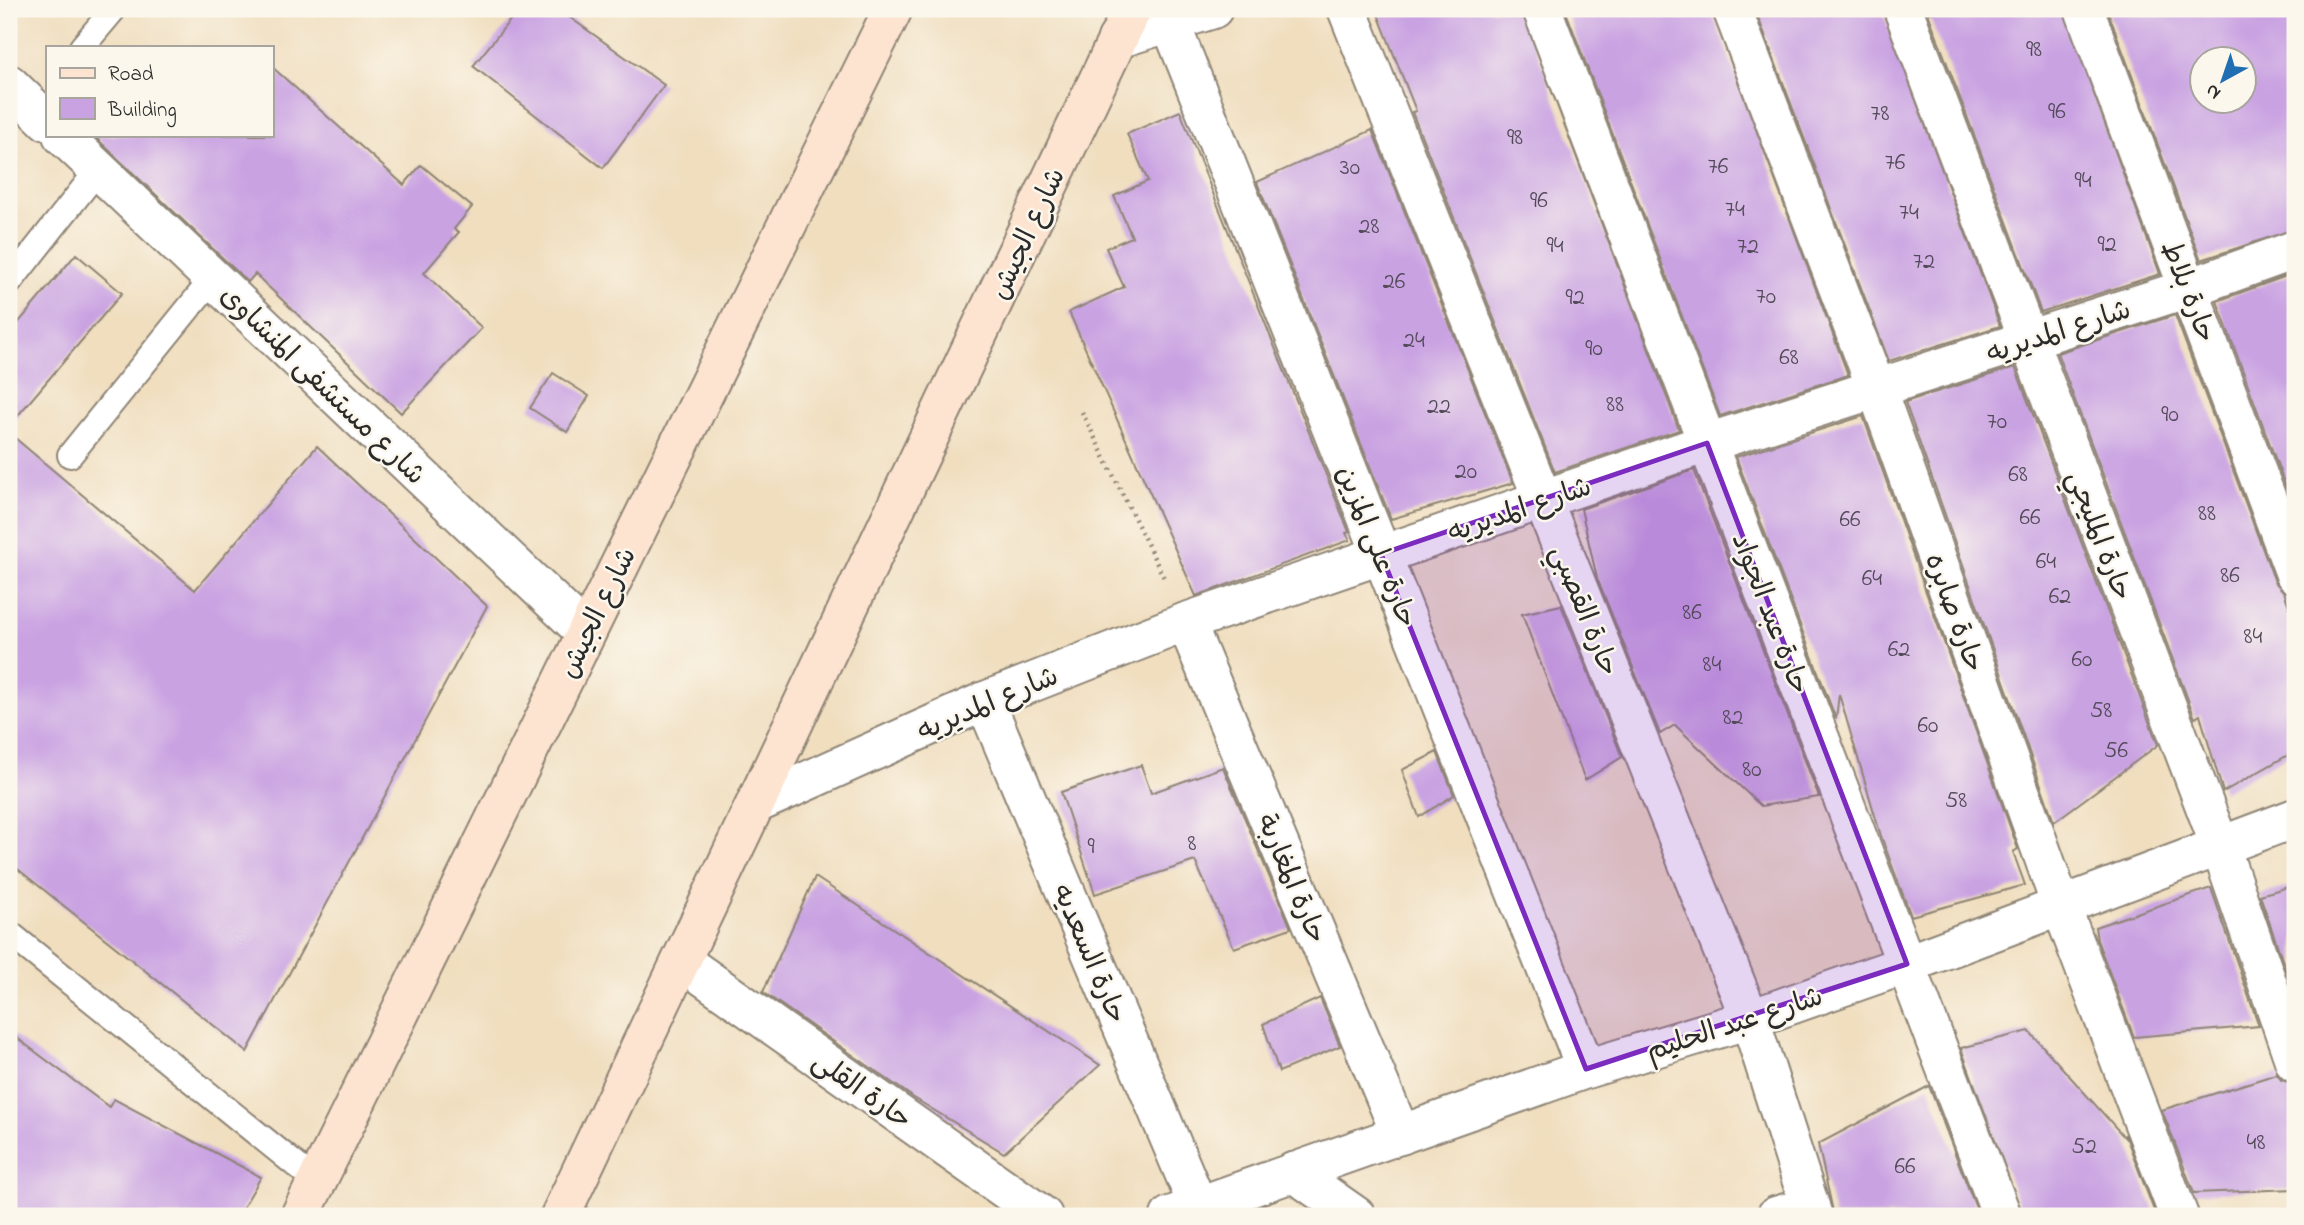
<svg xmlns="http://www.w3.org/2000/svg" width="2304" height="1225" font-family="'Indie Flower','Playpen Sans Arabic',sans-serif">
	<rect width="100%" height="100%" fill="#fbf7ec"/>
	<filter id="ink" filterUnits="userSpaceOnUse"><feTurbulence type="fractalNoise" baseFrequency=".0143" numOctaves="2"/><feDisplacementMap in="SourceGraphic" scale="14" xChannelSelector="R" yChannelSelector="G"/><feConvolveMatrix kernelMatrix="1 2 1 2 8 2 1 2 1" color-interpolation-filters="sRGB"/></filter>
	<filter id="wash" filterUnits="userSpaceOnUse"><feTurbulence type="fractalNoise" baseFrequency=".00686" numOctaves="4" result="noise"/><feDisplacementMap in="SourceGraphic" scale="28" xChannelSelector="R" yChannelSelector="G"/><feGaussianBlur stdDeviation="1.57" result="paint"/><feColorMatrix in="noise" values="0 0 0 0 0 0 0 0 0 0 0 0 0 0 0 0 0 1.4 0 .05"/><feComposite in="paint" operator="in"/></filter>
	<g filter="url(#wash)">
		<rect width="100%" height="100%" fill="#f0debf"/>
		<g id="blocks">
			<!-- building -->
			<g fill="#c9a2e2" fill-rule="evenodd">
				<polygon points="519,9 558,9 664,85 603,168 473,66"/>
				<polygon points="1376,9 1521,9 1679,430 1555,472 1412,112 1416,111"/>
				<polygon points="1565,9 1711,9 1848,375 1720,416"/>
				<polygon points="1755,9 1882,9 2000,326 1889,361"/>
				<polygon points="1945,9 2063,9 2160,274 2041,312 1928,13"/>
				<path d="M2107,9H2295V229L2201,260ZM2202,60H2244V102H2202Z"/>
				<polygon points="271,66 404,185 421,165 472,207 454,229 459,232 424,273 482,328 401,413 255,274 248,282 93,135 271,135"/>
				<polygon points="1180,111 1349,532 1346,533 1350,540 1196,596 1069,312 1124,287 1106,248 1132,237 1114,196 1148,181 1127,134"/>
				<polygon points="1372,130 1513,483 1391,519 1257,182"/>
				<polygon points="76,254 122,293 9,426 9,334"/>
				<polygon points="2295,273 2295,512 2217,301"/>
				<polygon points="2175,315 2275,582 2284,592 2295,623 2295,751 2223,792 2200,715 2195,718 2057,353"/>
				<polygon points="2015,367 2158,745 2054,822 1905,402"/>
				<polygon points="553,373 589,396 567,432 530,408"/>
				<polygon points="1863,416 2018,849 2013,852 2025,885 1911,916 1881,836 1839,694 1836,719 1736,457"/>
				<polygon points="9,433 195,590 317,446 487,606 247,1052 9,862"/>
				<polygon points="1694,470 1819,797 1761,806 1675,725 1660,734 1597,578 1581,509"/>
				<polygon points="1561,605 1622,757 1585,780 1522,614"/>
				<polygon points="1437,752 1454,795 1419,817 1402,770"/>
				<polygon points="1141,765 1151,793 1223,767 1291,928 1234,948 1195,861 1095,894 1061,792"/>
				<polygon points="815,877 1100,1065 1004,1153 914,1098 763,992"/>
				<polygon points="2295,885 2295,997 2260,895"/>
				<polygon points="2211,888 2259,1026 2134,1037 2097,940 2095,927"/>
				<polygon points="1320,998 1340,1046 1279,1072 1263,1024"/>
				<polygon points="2029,1031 2125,1138 2125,1134 2156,1216 2023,1216 1961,1048"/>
				<polygon points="9,1032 109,1107 114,1099 261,1177 238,1216 9,1216"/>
				<polygon points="2277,1074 2281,1080 2295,1084 2295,1189 2194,1193 2162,1110"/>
				<polygon points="1929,1086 1979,1216 1834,1216 1818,1144"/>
			</g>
		</g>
	</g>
	<g filter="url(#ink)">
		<use href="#blocks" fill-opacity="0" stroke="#8e8475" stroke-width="2"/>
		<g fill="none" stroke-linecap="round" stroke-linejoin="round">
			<!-- service casing -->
			<g stroke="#8e8475" stroke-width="28">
				<g id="service">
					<polyline points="82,47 114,9"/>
					<polyline points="9,283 98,170"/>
					<polyline points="70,455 213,278"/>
					<polyline points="9,933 317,1182"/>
				</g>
			</g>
			<!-- minor casing -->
			<g stroke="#8e8475" stroke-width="42">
				<g id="minor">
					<polyline points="1347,9 1750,1019 1813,1216"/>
					<polyline points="1542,9 2002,1216"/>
					<polyline points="1732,9 1877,390 2061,906 2179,1216"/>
					<polyline points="1903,9 2220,846 2295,1063"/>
					<polyline points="2084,9 2295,574"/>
					<polyline points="1170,22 1586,1069"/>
					<polyline points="1117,39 1213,9"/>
					<polyline points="9,84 47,121"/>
					<polyline points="62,135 586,633"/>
					<polyline points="1186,622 1401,1135"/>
					<polyline points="985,701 1198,1206"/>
					<polyline points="758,803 985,701 1186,622 1707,443 2189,288 2295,250"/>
					<polyline points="683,962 1043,1216"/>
					<polyline points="1293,1172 1356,1216"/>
					<polyline points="1170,1216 1586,1069 1750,1019 1907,964 2295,818"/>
					<polyline points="1776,1216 1810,1206"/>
				</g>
			</g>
			<!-- secondary casing -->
			<g stroke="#8e8475" stroke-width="42">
				<g id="secondary">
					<polyline points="300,1216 893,9"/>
					<polyline points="560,1216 1132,9"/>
				</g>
			</g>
			<!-- path -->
			<polyline stroke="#8e8475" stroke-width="4.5" stroke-dasharray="2 5" stroke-linecap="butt" points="1082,412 1165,580"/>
			<!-- service -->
			<use href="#service" stroke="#fff" stroke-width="24"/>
			<!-- minor -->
			<use href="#minor" stroke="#fff" stroke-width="38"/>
			<!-- secondary -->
			<use href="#secondary" stroke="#fde4d1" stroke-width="38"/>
		</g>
	</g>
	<!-- marked area -->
	<path fill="#7b2cbf" fill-opacity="0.2" stroke="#7b2cbf" stroke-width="5" stroke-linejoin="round" d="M1707,443L1907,964L1586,1069L1381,554Z"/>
	<g text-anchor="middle" stroke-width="5" stroke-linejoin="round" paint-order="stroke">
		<!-- number labels -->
		<g font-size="24" fill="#524959">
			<text x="2034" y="56">98</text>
			<text x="2057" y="118">96</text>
			<text x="1880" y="120">78</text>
			<text x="1515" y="144">98</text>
			<text x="1895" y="169">76</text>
			<text x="1718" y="173">76</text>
			<text x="1350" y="174">30</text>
			<text x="2083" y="187">94</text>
			<text x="1539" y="207">96</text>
			<text x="1735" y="216">74</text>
			<text x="1909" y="219">74</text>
			<text x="1369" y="233">28</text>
			<text x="2107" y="251">92</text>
			<text x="1555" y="252">94</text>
			<text x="1748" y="253">72</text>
			<text x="1924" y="268">72</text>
			<text x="1394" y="288">26</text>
			<text x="1766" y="303">70</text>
			<text x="1575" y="304">92</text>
			<text x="1414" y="347">24</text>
			<text x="1594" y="355">90</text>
			<text x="1789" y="364">68</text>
			<text x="1615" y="411">88</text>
			<text x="1439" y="413">22</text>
			<text x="2170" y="421">90</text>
			<text x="1997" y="428">70</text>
			<text x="1466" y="478">20</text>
			<text x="2018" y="481">68</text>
			<text x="2207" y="520">88</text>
			<text x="2030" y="524">66</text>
			<text x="1850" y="526">66</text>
			<text x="2046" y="568">64</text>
			<text x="2230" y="582">86</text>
			<text x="1872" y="585">64</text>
			<text x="2060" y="603">62</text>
			<text x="1692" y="619">86</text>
			<text x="2253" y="643">84</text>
			<text x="1899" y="656">62</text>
			<text x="2082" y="666">60</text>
			<text x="1712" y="671">84</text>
			<text x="2101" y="717">58</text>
			<text x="1733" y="724">82</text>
			<text x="1928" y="732">60</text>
			<text x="2116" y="757">56</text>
			<text x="1752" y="776">80</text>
			<text x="1956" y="807">58</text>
			<text x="1192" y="850">8</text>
			<text x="1091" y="853">9</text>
			<text x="2256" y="1149">48</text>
			<text x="2084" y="1153">52</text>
			<text x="1905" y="1173">66</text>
		</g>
		<!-- street labels -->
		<g font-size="28" fill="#2b2b2b" stroke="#fbf7ec">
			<text transform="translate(1026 233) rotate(-65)" y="10">شارع الجيش</text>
			<text transform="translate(2190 291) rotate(69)" y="10">حارة بلاط</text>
			<text transform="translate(2058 330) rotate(-18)" y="10">شارع المديريه</text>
			<text transform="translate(324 384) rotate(44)" y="10">شارع مستشفى المنشاوى</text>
			<text transform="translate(1519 508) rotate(-19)" y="10">شارع المديريه</text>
			<text transform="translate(2101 535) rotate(69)" y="10">حارة المليجي</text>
			<text transform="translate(1378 546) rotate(68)" y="10">حارة على المزين</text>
			<text transform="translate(1586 610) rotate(68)" y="10">حارة القصبي</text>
			<text transform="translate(596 612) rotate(-64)" y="10">شارع الجيش</text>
			<text transform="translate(1956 612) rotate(70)" y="10">حارة صابره</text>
			<text transform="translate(1772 613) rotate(69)" y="10">حارة عبد الجواد</text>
			<text transform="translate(987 702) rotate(-23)" y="10">شارع المديريه</text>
			<text transform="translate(1293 878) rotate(67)" y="10">حارة المغاربة</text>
			<text transform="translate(1091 953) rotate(67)" y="10">حارة السعديه</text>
			<text transform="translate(1734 1022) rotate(-18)" y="10">شارع عبد الحليم</text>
			<text transform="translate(863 1089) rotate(35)" y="10">حارة القلى</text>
		</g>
	</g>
	<!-- margin -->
	<rect width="2304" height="1225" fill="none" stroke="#fbf7ec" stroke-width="35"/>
	<!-- legend -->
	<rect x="46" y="46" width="228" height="91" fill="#fbf7ec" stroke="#a8a59f" stroke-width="2"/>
	<rect x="60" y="68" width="35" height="10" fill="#fde4d1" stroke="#a8a59f" stroke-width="2"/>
	<text x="108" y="80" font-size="21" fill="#2b2b2b">Road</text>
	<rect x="60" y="98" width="35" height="21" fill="#c9a2e2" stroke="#a8a59f" stroke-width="2"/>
	<text x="108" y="116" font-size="21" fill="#2b2b2b">Building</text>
	<!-- north arrow -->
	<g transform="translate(2223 80) rotate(220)"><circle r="33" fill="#fbf7ec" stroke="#a8a59f" stroke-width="2"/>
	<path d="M0-5L12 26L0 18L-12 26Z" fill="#1f6fb2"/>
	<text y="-10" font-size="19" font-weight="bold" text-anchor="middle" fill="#2b2b2b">N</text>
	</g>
</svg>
